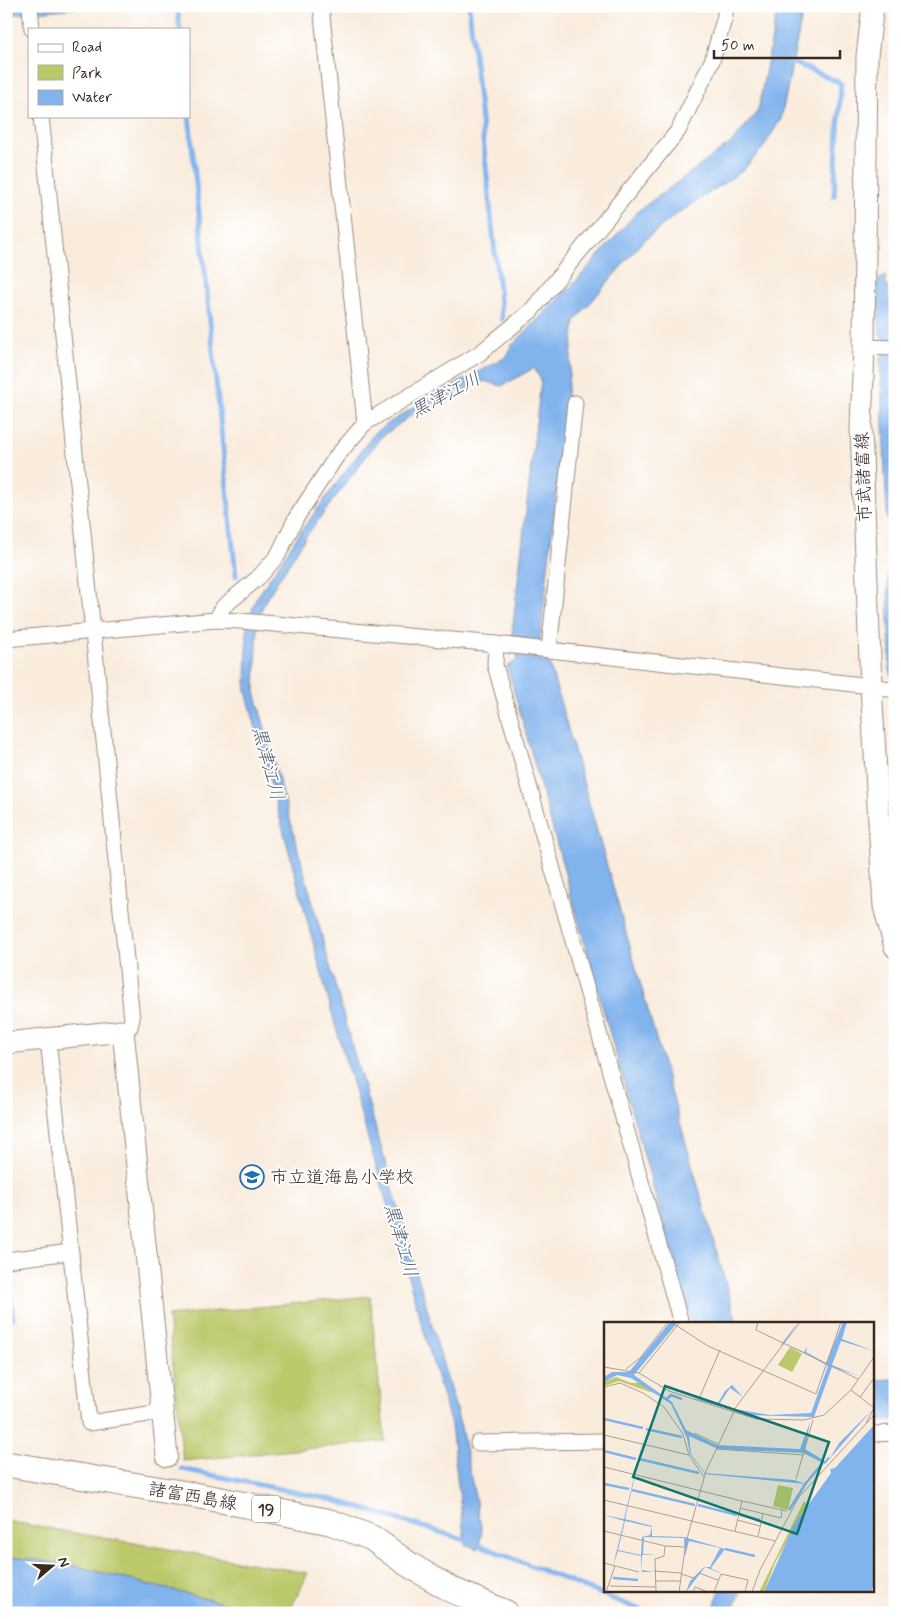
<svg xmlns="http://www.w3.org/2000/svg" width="901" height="1619" font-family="Mynerve,'Klee One',sans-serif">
	<rect width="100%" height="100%" fill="#fff"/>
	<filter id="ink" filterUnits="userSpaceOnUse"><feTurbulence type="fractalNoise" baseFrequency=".02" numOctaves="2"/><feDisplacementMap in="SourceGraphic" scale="10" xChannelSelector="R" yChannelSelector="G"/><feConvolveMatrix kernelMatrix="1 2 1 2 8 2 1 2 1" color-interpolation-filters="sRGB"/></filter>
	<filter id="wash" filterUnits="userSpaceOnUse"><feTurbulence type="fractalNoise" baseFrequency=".0096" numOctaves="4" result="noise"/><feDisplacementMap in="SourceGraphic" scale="20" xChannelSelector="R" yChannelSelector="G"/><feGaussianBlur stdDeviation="1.12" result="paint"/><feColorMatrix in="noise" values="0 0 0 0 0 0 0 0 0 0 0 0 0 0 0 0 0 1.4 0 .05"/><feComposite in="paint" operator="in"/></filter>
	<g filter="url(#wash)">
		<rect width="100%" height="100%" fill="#f9ecdd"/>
		<!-- green -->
		<g fill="#bbc96b" stroke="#7b7a44">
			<polygon points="370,1296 385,1441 183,1461 168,1316"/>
			<polygon points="6,1521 308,1573 289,1613 262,1613 71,1565 6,1556"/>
		</g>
		<!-- water -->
		<g fill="#81b3ed" stroke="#5e6e86">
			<polygon points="26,6 98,6 6,15 6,8"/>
			<polygon points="778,6 804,6 781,119 763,148 742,171 673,217 641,243 575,321 540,641 541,662 549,662 737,1323 691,1323 507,666 518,660 512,633 541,380 534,368 502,386 484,381 417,411 380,438 305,538 265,601 258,619 255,692 347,1028 461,1427 482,1532 478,1549 465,1544 451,1425 336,1028 246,691 247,624 256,599 299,534 375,432 417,405 506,357 512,345 577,280 638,211 732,142 758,111"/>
			<polygon points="885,276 892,314 895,319 895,571 893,579 895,685 890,670 888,579 890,528 887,516 880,358 885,354 885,342 880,336 877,281"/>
			<polygon points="895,1379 895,1421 872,1421 872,1380"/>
			<polygon points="6,1556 71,1565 262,1613 6,1613"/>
			<polygon points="720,1590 741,1590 733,1613 712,1613"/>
		</g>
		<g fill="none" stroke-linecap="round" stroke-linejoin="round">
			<!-- stream -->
			<g stroke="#81b3ed" stroke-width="5">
				<polyline points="177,6 180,29"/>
				<polyline points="469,6 502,319"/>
				<polyline points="787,60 841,83 834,196"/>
				<polyline points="189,115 236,576"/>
				<polyline points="6,1250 6,1252"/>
				<polyline points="8,1270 13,1318"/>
				<polyline points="182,1469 334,1500 469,1541"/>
				<polyline points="472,1542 648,1613"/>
			</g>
		</g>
	</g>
	<g filter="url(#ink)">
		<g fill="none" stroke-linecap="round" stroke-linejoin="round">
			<!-- street casing -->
			<g stroke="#9a8b7e" stroke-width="17">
				<g id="street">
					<polyline points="30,6 32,29"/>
					<polyline points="321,6 365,423"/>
					<polyline points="41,116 132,1019 130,1027 123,1031"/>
					<polyline points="864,347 895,348"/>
					<polyline points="216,620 223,607 259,577 278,555 296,518 336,457 365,423 480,353 531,311 678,131 712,61 725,16 725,6"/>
					<polyline points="6,639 216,620 241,621 496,644 871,686 895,690"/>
					<polyline points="496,644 495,665 681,1323"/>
					<polyline points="549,650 575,403"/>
					<polyline points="48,1039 89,1423 162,1412"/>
					<polyline points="6,1260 71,1252"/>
					<polyline points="872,1434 895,1433"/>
					<polyline points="478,1443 605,1441"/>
				</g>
			</g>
			<!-- secondary casing -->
			<g stroke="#9a8b7e" stroke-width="23">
				<g id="secondary">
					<polyline points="873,6 867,56 864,347 861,428 871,686 884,906 895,947"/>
					<polyline points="6,1043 123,1031 167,1456"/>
				</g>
			</g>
			<!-- primary casing -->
			<g stroke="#9a8b7e" stroke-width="27">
				<polyline id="primary" points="6,1464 211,1498 330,1522 372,1538 408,1564 450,1589 506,1613"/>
			</g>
			<!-- street -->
			<use href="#street" stroke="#fff" stroke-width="15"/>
			<!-- secondary -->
			<use href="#secondary" stroke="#fff" stroke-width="21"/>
			<!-- primary -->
			<use href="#primary" stroke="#fff" stroke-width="25"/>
		</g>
	</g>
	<!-- icons -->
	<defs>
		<g id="school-ring" transform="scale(1.25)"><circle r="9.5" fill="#fff" stroke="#1f6fb2" stroke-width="1.5"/><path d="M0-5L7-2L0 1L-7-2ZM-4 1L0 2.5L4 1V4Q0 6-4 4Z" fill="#1f6fb2"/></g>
	</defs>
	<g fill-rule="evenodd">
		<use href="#school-ring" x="252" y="1177"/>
	</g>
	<g text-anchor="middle" stroke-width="4" stroke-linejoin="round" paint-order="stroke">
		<!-- shield labels -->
		<rect fill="#fff" stroke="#766a62" stroke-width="1" x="252" y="1495.5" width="28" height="27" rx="4"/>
		<g font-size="16" font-weight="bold" fill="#3b2a1e">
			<text x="266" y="1515">19</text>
		</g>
		<!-- street labels -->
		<g font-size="18" fill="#3b2a1e" stroke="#fff">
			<text transform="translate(863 477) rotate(-92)" y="6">市武諸富線</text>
			<text transform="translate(193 1496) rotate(10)" y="6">諸富西島線</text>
		</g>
		<!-- poi labels -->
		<g font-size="18" fill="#3b2a1e" stroke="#fff" text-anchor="start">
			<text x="270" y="1183">市立道海島小学校</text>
		</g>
		<!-- water labels -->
		<g font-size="19" font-style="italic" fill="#545a66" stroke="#fff">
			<text transform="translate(445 394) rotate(-28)" y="7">黒津江川</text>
			<text transform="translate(269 763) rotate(75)" y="7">黒津江川</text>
			<text transform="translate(402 1240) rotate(74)" y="7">黒津江川</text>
		</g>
	</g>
	<!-- overview -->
	<g transform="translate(604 1322)">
		<rect width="270" height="270" fill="#f9ecdd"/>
		<path d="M186,25L198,32L188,50L174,43ZM12,55L27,61H40L49,71L15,59L0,64V60ZM174,163L189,166L184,188L169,184ZM200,179L203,183L171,241L160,270H155Z" fill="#bbc96b"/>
		<path d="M66,0H74L30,53L68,80L82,108L113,123L196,127L206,100L201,127L221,139L224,135L226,136L235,121L268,88L221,142L199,131L114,127L85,114L87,132L101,151L190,158L202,162L101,152L86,132L83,116L67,82L27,56L13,53L0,60V55L8,50H25ZM194,0L181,20L200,30L203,25L202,30L222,41L239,0H243L238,17L270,29L237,19L228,43L255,54L228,45L210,95L146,93L88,76L114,81L121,69L128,63L139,75L126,66L116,81L119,85L166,93L207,91L224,44L181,20L176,24ZM45,93L21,197L48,204V214L80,215L121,227L107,246L108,247L115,250L116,251L101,245L82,270L86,259L100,245H106L116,226L85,219L81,234L80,216L40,215L39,232L52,233H38V248L49,250H38L37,234L14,229L9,244L20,199L0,193L20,197ZM21,199L48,205L46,213L38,215L37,233L14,228ZM270,103V261L267,270H160L190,203L227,151L226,147L231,146Z" fill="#81b3ed" fill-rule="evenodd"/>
		<path fill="none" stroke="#81b3ed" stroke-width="2.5" d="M62,78L67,73L78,77M0,97L39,106M42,107L78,115M0,129L32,137M35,137L95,151M202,161L219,141M0,162L25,167M28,168L91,183M94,183L133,193M185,188L202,161M136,193L156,198M121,227L151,234M9,256L34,258"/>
		<path fill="none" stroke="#ad9e91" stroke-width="1" d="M67,0L104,24L212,72L237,0M154,0L152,8L254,57M0,45L35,51L65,69L152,97L200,98L220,93L247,68L270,35M22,47L36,36L64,0M35,51L76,0M0,65L16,61L39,71L60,85L79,112L85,133L100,155M247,68L270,86L262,101M256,75L270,56M94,79L116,28M90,111L114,122M0,113L85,133M112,127L200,133M0,145L138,179M192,157L209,98M0,178L171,219M136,186L177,196L178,188M133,198L156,204M0,209L61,224L81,225M131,209L138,179L183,189M154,214L159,192M0,241L35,250M50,249L77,251M77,252L90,256L95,251L114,258M51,259H76M6,264L51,265M2,270L11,244M52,270L51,237L60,234L61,224M75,270L82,220L102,149L132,85L196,0M89,270L91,265L104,270M110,270L117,252L144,258L141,270M148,270L156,248L195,175L270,93"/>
		<path fill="#0f766e" fill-opacity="0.15" stroke="#0f766e" stroke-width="2.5" d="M61,64L225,120L193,212L29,155Z"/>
		<rect width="270" height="270" fill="none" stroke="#3b2a1e" stroke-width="2.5"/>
	</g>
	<!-- margin -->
	<rect width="901" height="1619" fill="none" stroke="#fff" stroke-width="25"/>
	<!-- legend -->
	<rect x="28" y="28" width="162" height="90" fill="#ffffff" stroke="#b1aaa5"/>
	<rect x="38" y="44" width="25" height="8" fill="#ffffff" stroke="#b1aaa5"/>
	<text x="72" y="52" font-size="15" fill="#3b2a1e">Road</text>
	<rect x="38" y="65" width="25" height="15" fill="#bbc96b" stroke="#b1aaa5"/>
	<text x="72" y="78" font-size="15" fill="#3b2a1e">Park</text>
	<rect x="38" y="90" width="25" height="15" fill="#81b3ed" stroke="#b1aaa5"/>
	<text x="72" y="102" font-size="15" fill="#3b2a1e">Water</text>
	<!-- north arrow -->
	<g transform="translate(52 1566) rotate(71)" stroke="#ffffff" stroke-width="4" paint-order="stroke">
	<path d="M0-4L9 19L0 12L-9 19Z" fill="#3b2a1e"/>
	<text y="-8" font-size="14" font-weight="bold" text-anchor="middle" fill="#3b2a1e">N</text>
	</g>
	<!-- scale -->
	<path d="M714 50v8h126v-8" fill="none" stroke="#3b2a1e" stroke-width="2.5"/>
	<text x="721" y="50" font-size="15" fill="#3b2a1e" stroke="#ffffff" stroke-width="4" paint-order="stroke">50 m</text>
</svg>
